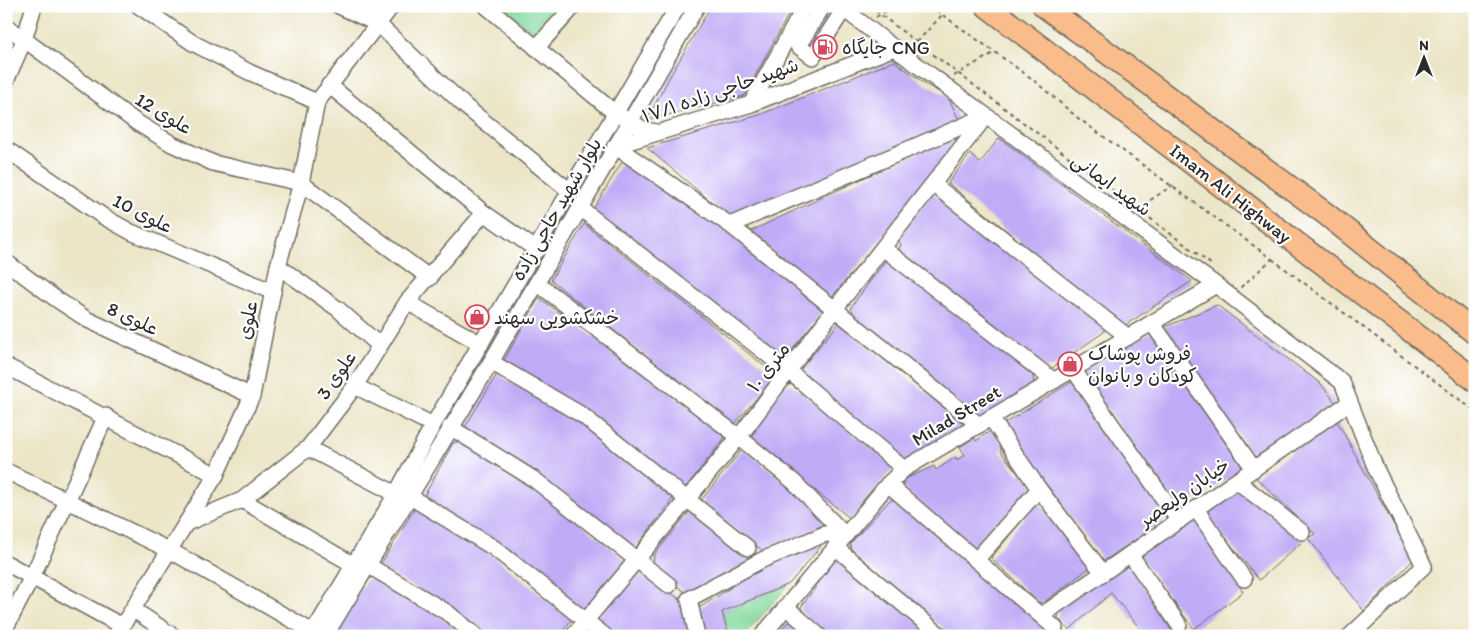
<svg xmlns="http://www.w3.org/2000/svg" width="1481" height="642" font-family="Itim,'Playpen Sans Arabic',sans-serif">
	<rect width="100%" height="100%" fill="#fff"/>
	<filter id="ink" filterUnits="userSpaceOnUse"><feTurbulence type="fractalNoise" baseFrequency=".02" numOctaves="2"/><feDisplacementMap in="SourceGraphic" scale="10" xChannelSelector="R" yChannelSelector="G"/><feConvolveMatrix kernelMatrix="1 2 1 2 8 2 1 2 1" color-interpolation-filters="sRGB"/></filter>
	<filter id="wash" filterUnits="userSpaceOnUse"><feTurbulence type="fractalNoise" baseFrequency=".0096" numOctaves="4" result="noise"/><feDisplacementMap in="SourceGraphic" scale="20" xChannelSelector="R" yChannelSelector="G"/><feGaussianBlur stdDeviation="1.12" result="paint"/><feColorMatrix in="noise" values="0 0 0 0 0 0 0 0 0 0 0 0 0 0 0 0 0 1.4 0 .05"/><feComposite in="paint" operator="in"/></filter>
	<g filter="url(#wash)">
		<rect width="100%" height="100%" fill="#ece5c7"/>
		<!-- green -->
		<g fill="#83d99d" stroke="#578264">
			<polygon points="500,6 577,6 548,44"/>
			<polygon points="789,584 744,636 729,636 722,612"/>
		</g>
		<g id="blocks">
			<!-- building -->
			<g fill="#c0abf6">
				<polygon points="711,6 793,6 744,96 647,120 669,78"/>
				<polygon points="823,14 832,21 806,61 797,52"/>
				<polygon points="894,61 925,84 948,97 960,122 732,219 647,148 759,115"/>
				<polygon points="953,136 959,145 830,299 749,232"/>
				<polygon points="999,138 1192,281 1124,326 948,183 970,154 980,163"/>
				<polygon points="624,159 733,236 823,311 783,361 592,211"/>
				<polygon points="933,193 1104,327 1104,332 1052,368 1045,368 898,252 901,244 897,240"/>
				<polygon points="584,224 776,375 733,426 551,280"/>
				<polygon points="886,260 892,260 1033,375 1034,385 983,421 857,322 851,307"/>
				<polygon points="539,298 624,358 726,436 683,491 502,364"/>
				<polygon points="1217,305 1321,384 1336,403 1256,458 1160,329"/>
				<polygon points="839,323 968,427 908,464 797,373"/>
				<polygon points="1149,333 1155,334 1247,466 1179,509 1084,376 1087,369"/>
				<polygon points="497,374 577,421 674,497 633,551 464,429"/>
				<polygon points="1075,380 1171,516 1104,561 1004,428 1005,423"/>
				<polygon points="787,384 792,385 894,467 851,519 750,438 756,430 753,426"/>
				<polygon points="1337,421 1413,560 1364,611 1308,538 1315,534 1255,477"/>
				<polygon points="990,431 995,433 1003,445 1000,451 1019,475 1023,472 1034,486 979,551 904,489 903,480 934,466 936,470 956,457 957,460 965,455 960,447 974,438 976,441"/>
				<polygon points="460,441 532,484 626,560 627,564 587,615 423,498 453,443"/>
				<polygon points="741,451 746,451 832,520 767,554 703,504 702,499"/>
				<polygon points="1223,490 1240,490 1303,541 1259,580 1205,512 1206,507"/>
				<polygon points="890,500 894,500 1057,636 953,636 852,553 850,544"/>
				<polygon points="1038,501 1092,566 1043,603 1038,602 991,558"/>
				<polygon points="415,508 494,557 571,620 559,636 485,636 452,609 379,567"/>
				<polygon points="690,511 694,511 754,560 687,594 653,565 654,555"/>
				<polygon points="1196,517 1243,592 1194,629 1139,555"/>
				<polygon points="812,539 821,546 789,584 722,612 729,636 705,636 699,608 730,588 743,575"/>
				<polygon points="841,558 934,636 830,636 801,612 801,607 836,559"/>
				<polygon points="1126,560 1175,636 1146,636 1111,593 1069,630 1058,618 1059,609"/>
				<polygon points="636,570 641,571 686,604 692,636 613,636 601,626 598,618"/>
				<polygon points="376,575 432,610 464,636 340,634 339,625 366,581"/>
				<polygon points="788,622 796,623 811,636 775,636"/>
			</g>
		</g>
	</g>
	<g filter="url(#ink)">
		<use href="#blocks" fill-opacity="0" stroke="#6f6c62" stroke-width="1"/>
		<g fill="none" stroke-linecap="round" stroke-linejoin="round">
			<!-- minor casing -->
			<g stroke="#6f6c62" stroke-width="18">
				<g id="minor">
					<polyline points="139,6 193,43 249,72 317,102"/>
					<polyline points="339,6 378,24 466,107 571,192"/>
					<polyline points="486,6 615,113 645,130 656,132"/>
					<polyline points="823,6 798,46 813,57 844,9"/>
					<polyline points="840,6 894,48 1216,285 1342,382 1376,469 1424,566 1350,636"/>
					<polyline points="6,26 136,122 172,144 213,163 301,183 430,278"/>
					<polyline points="536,48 574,6"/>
					<polyline points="6,81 24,40 34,6"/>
					<polyline points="329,85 484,213 537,250"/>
					<polyline points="751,104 805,6"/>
					<polyline points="615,146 730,225 979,425"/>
					<polyline points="615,146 751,104 894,48"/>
					<polyline points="6,149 104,217 131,232 273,292"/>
					<polyline points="933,184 1128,337"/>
					<polyline points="580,208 790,372 904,469"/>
					<polyline points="730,225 984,117"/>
					<polyline points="883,248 1054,381"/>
					<polyline points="6,262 56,299 88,320 252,396"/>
					<polyline points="278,266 338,309 380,346"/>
					<polyline points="537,283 739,437 794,482 845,535"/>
					<polyline points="407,302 481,344"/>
					<polyline points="1152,323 1254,469"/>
					<polyline points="491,362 582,415 748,548"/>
					<polyline points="6,366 216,475"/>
					<polyline points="1073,369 1179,521"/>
					<polyline points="355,386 433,425"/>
					<polyline points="991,418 1039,489 1103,573"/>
					<polyline points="450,427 535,480 669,585"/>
					<polyline points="308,448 396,494"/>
					<polyline points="6,471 171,551 313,632"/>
					<polyline points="1237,481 1302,532"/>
					<polyline points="888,484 1055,628"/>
					<polyline points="409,496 494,548 605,636"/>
					<polyline points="242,500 354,565"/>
					<polyline points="1196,509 1244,579"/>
					<polyline points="189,522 242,500 308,448 355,386 407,302 484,213"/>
					<polyline points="835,547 941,636"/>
					<polyline points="1130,554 1179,625"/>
					<polyline points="976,560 1039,489"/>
					<polyline points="6,563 122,626"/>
					<polyline points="366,564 448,613 476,636"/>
					<polyline points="786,607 819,636"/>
					<polyline points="134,610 173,636"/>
					<polyline points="1042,615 1349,403"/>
					<polyline points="6,627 32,577 106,416"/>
					<polyline points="116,636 216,475 252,396 278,266 301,183 317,102 392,6"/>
					<polyline points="311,636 396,494 433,425 678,6"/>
					<polyline points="325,636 491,362 697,6"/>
					<polyline points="573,636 739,437 834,310 986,116"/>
					<polyline points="697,636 689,599 762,560 825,534 845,535"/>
					<polyline points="762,636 888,484 904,469 1216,285"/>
				</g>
			</g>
			<!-- highway casing -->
			<g stroke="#6f6c62" stroke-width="25">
				<g id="highway">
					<polyline points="987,6 1475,380"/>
					<polyline points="1044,6 1326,214 1475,333"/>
				</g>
			</g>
			<!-- path -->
			<g stroke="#6f6c62" stroke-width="2" stroke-dasharray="4 4" stroke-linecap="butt">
				<polyline points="869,6 1212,265"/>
				<polyline points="930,6 1031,78 1078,118 1272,259 1240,288"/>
				<polyline points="876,17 895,6"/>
				<polyline points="917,42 942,15"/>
				<polyline points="954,76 995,52"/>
				<polyline points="1137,209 1173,185"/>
				<polyline points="1272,259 1475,411"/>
			</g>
			<!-- minor -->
			<use href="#minor" stroke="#fff" stroke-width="15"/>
			<!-- highway -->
			<use href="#highway" stroke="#f9bc8a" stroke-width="22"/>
		</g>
	</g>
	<!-- icons -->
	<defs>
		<g id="fuel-ring" transform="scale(1.25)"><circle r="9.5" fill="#fff" stroke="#d1495b" stroke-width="1.5"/><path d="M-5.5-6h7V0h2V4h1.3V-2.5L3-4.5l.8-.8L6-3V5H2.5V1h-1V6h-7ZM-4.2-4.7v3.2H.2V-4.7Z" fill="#d1495b"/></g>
		<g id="shop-ring" transform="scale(1.25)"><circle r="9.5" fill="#fff" stroke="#d1495b" stroke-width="1.5"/><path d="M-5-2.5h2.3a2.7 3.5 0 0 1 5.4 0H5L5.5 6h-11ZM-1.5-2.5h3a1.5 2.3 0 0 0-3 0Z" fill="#d1495b"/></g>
	</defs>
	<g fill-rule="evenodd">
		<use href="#fuel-ring" x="825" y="47"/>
		<use href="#shop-ring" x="477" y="317"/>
		<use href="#shop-ring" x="1070" y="364"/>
	</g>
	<g text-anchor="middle" stroke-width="4.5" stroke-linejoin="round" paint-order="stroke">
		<!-- poi labels -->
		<g font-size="19" fill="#2b2b2b" stroke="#fff" text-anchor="start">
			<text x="842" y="54">جایگاه CNG</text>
			<text x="494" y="324">خشکشویی سهند</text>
			<text x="1088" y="360">فروش پوشاک<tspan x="1088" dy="22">کودکان و بانوان</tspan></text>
		</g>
		<!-- street labels -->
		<g font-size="19" fill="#2b2b2b" stroke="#fff">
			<text transform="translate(720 90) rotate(-19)" y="7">شهید حاجی زاده ۱۷/۱</text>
			<text transform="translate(164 113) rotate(31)" y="7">علوی 12</text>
			<text transform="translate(1112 184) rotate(36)" y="7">شهید ایمانی</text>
			<text transform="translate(1231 193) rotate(38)" y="7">Imam Ali Highway</text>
			<text transform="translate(556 209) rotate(-60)" y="7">بلوار شهید حاجی زاده</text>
			<text transform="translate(143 213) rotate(27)" y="7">علوی 10</text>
			<text transform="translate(133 318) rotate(25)" y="7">علوی 8</text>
			<text transform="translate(247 320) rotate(-79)" y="7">علوی</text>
			<text transform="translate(768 367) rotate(-53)" y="7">۱۰ متری</text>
			<text transform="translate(336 375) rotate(-55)" y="7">علوی 3</text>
			<text transform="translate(956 415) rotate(-31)" y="7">Milad Street</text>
			<text transform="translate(1184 492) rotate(-35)" y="7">خیابان ولیعصر</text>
		</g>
	</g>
	<!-- margin -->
	<rect width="1481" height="642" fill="none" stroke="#fff" stroke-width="25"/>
	<!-- north arrow -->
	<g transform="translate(1424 58)" stroke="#ffffff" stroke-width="4" paint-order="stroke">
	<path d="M0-4L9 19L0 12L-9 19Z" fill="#2b2b2b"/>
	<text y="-8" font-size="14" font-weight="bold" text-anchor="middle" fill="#2b2b2b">N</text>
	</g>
</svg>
